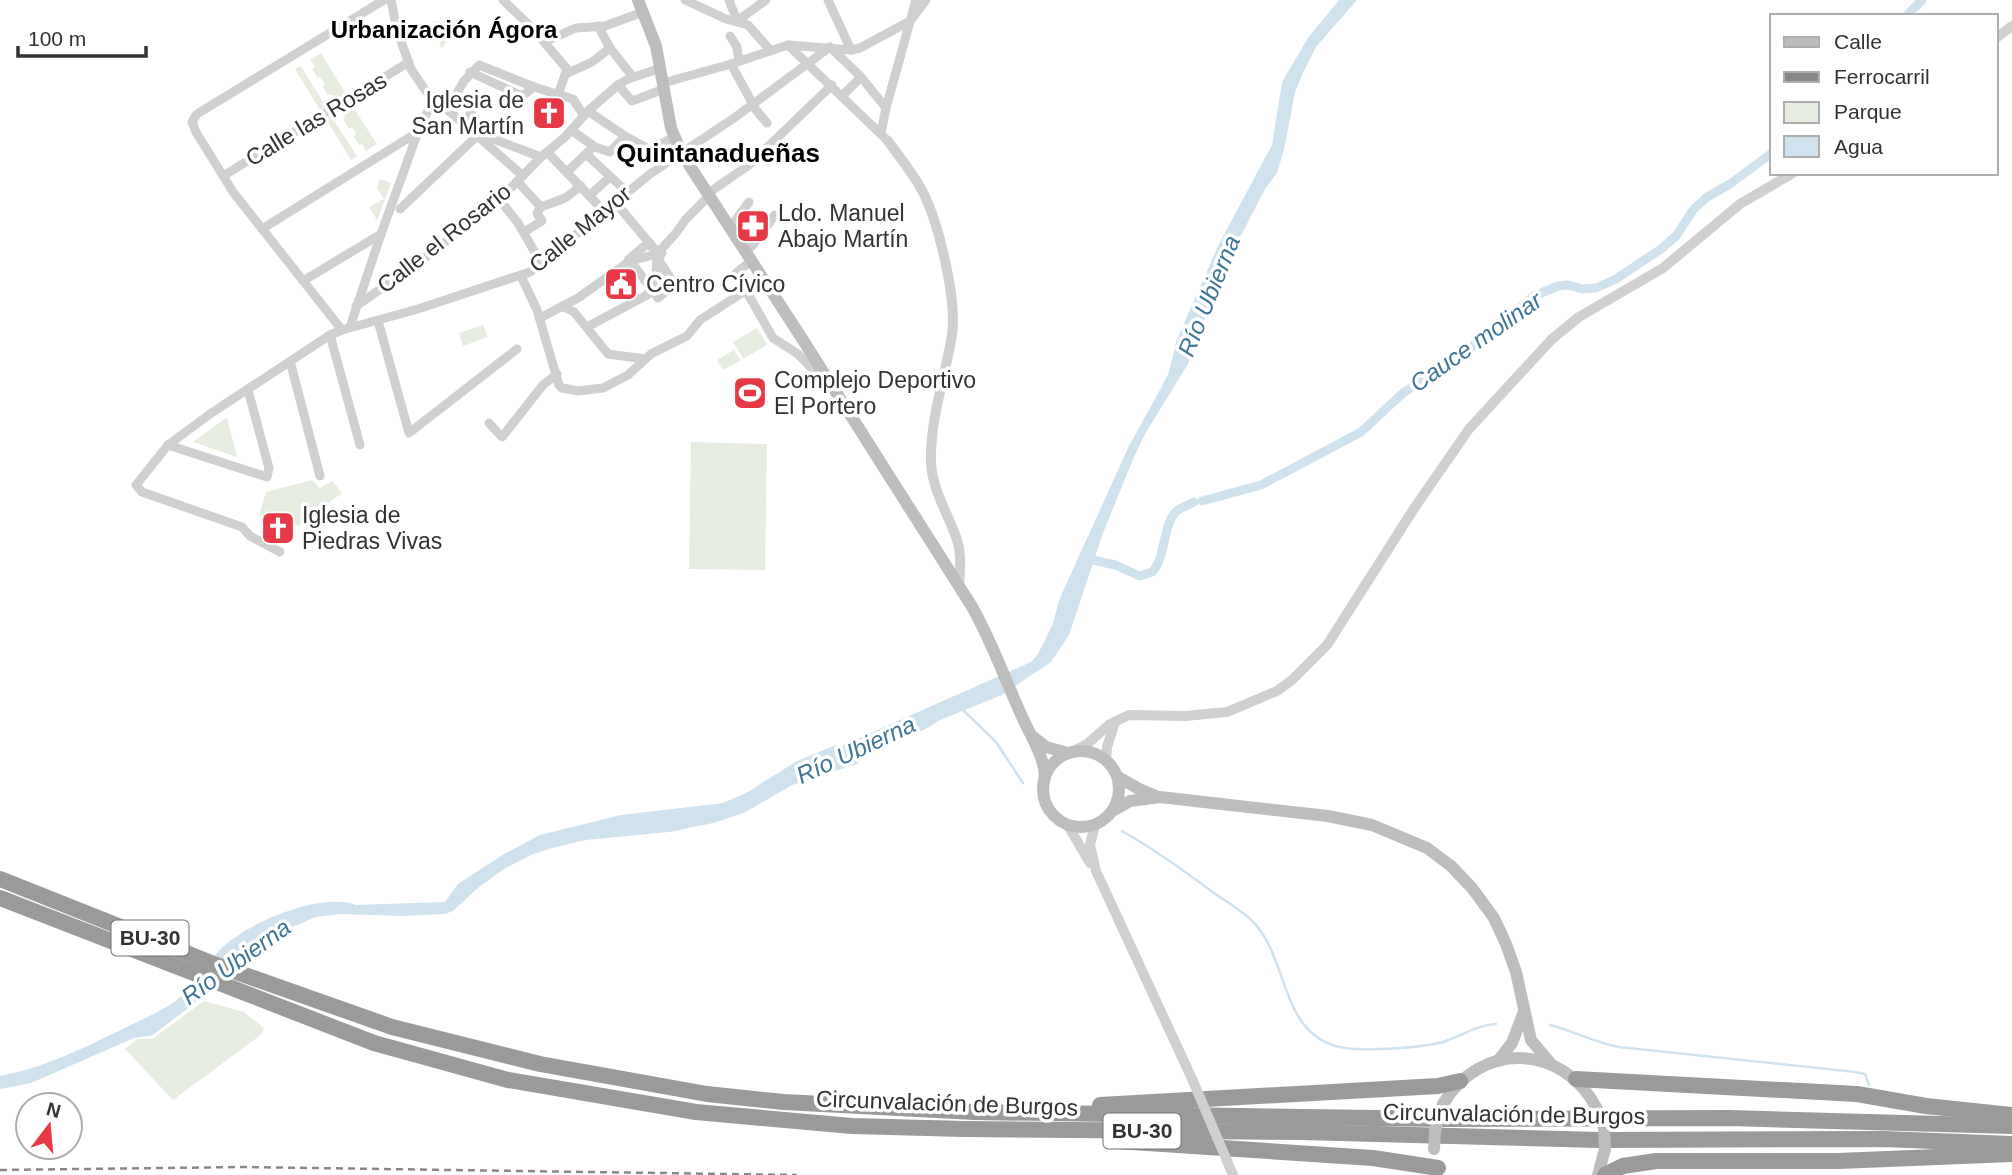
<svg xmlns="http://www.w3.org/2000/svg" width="2012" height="1175" font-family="Helvetica,sans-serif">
	<rect width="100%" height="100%" fill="#fff"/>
	<!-- green -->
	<g fill="#e6ecdf">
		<polygon points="433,21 460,24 442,48 441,48"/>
		<polygon points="321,53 346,94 336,101 331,94 328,95 322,86 325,84 320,76 318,78 312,69 315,67 310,60"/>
		<polygon points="301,66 326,107 320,110 295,69"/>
		<polygon points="351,104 377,144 366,151 362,144 359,145 354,136 356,134 352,127 349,129 343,119 345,117 341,110"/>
		<polygon points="331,116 357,156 351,160 326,119"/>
		<polygon points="380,179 391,183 377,220 369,207 384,199 377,188"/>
		<polygon points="483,325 488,337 463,346 459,333"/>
		<polygon points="757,328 767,345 743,359 733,342"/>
		<polygon points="734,350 741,360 723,370 717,360"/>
		<polygon points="227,418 237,457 193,442 226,418"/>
		<polygon points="691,442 767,444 765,570 689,569"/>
		<polygon points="312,480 320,488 332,481 342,493 323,507 310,528 259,516 266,492"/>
		<polygon points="204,1001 244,1012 264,1028 262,1034 173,1100 125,1049 137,1039 152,1039"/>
	</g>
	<!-- water -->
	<path fill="#cfe2ee" d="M1339,0H1357L1316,47L1302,75L1295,92L1284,150L1277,173L1265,189L1222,272L1188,364L1145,434L1134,457L1103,533L1069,635L1051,662L1002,695L940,720L924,730L884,742L873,747L857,764L792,785L744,813L713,823L669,832L586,840L552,848L531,855L504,869L479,887L453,911L445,914L402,916L341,914L316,917L290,928L269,938L237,962L191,1006L153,1035L134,1038L31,1083L0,1089V1076C44,1068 85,1047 125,1028C139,1021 155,1014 168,1006C190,993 202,969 219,951C243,924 321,891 356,905L445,902L458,884L504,854L540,835L621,815L723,803L746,793L797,761L836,745H850L857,739L1031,662L1038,654L1052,626L1060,598L1129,446L1168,375L1177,339L1219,244L1272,145L1282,82L1308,38Z"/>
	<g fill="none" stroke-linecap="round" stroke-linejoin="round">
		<!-- stream -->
		<g stroke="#cfe2ee" stroke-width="2.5">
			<polyline points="963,710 996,742 1023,783"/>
			<path d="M1122,831C1154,849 1184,871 1214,893C1228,903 1245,912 1256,925C1290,965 1281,1038 1345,1048C1365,1051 1427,1048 1446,1041C1463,1035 1477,1025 1496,1024"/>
			<path d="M1550,1025C1574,1031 1595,1043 1619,1047L1855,1072L1865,1074L1869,1085"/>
		</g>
		<!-- canal -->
		<g stroke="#cfe2ee" stroke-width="9">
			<polyline points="1906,16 1922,0"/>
			<polyline points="1202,501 1261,485 1361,432 1403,393 1458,358 1534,296 1558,286 1568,285 1583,289 1596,288 1616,279 1661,249 1676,236 1693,210 1707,197 1730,184 1772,153"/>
			<path d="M1089,559L1115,565L1140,576L1152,572C1167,557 1162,522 1178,510C1182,507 1189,505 1194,502"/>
		</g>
		<!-- minor -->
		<g stroke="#d0d0d0" stroke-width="9">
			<polyline points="391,0 396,26 403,47 411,69 425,90 523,176"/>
			<polyline points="503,0 532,28 567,69 558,95"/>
			<polyline points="685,0 726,19 748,25 770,50"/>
			<polyline points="729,0 737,21"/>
			<polyline points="828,0 851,50"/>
			<polyline points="737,21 766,0"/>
			<polyline points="598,26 610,48 633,77"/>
			<polyline points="730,36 737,47 739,61"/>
			<polyline points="544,42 576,28 605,26 643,12"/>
			<polyline points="788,45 888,141"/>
			<polyline points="731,64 756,110 767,123"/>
			<polyline points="470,72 522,96 534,87"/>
			<polyline points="566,74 592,62 610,48"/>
			<polyline points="663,83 731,64 788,45 851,50 860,48 910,21 926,0"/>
			<polyline points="618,85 632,101 664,89"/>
			<polyline points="842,96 857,81"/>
			<polyline points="447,110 464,81 479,65 534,87 573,99 584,116"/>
			<polyline points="588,111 625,136 650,150 662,166"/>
			<polyline points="464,125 479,98"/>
			<polyline points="571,130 595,147 610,152 625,136"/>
			<polyline points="881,133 886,108 916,0"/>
			<polyline points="480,134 541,157"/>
			<polyline points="650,150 674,137"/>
			<polyline points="547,152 604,211"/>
			<polyline points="586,154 627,192"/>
			<polyline points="567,172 590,150"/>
			<polyline points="223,176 409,62"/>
			<polyline points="517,181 541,207 565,198 581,186"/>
			<polyline points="707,194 749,165 832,85"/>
			<polyline points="590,195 610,177"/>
			<polyline points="499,199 518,223 541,263"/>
			<polyline points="615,202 652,246"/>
			<polyline points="400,209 477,136"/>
			<polyline points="730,228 749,202"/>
			<polyline points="262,229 418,132"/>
			<polyline points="524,232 542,221 537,213 541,207"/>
			<polygon points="647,244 662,253 658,259 674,284 658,298 629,259"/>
			<polyline points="745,251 752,246 775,215"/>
			<polyline points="751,261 736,273 773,338 798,354 826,383"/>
			<polyline points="521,276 537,310 559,385 562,388 578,391 603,388 628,375 651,354 687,336 700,320 745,291"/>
			<polyline points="303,281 381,234"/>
			<polyline points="356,306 414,266 495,204 541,157 565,137 588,111 618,85 628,79 661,68"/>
			<polyline points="562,306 574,312 608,354 645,359"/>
			<polyline points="540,318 578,298 630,261 657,254"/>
			<polyline points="378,321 409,433 517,349"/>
			<polyline points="350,327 381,234 418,132 434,98"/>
			<polyline points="587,327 647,295 656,277 657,254 676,233 686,219 709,196"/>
			<polyline points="342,330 233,192 196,132 192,122 197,114 384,0"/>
			<polyline points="330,335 360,445"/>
			<polyline points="290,361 320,476"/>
			<polyline points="489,423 502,437 543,385 557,374"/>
			<polyline points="168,445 267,477 269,468 248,390"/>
			<polyline points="280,552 250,536 242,527 142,492 136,485 168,445 210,414 330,335 342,330 418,309 530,272 650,174 734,118 830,47 861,77 886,108"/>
		</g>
		<!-- tertiary -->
		<g stroke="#d0d0d0" stroke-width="10">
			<polyline points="1996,38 2012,26"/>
			<path d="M888,141C899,156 910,170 919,185C938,217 957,298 952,335C945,378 930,418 931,462C932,489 947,512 956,537C962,553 960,569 959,585"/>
			<polyline points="1074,751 1087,744 1110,724 1129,715 1185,716 1227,712 1277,691 1292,680 1327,645 1415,507 1469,429 1552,339 1579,317 1663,268 1740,204 1793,173"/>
			<polyline points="1106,760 1107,747 1115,722"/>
			<polyline points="1067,824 1090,863"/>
			<polyline points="1095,825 1090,845 1096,871 1193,1081"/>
		</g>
		<!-- secondary -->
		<g stroke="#bdbdbd" stroke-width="12">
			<path d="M638,0L656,46L671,128L682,154L801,337L971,605C993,643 1006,683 1025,723C1033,740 1045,759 1045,778"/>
			<polyline points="1032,736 1046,747 1068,753"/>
			<circle cx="1081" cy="789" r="38"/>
			<polyline points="1118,777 1139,789 1156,796"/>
			<polyline points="1114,810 1130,801 1160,797 1328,816 1372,825 1427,848 1451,866 1472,888 1494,918 1506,944 1516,972 1531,1040 1551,1064"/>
			<polyline points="1498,1061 1512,1043 1523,1014"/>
			<path d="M1443,1104C1481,1040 1564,1044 1597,1109"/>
			<polyline points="1598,1175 1605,1149"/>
		</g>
		<!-- motorway -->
		<g stroke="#9a9a9a" stroke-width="16">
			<polyline points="0,879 211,963 392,1027 540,1064 707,1094 784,1102 975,1112 1446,1119 1729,1118 2012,1126"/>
			<polyline points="0,898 374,1043 508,1080 696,1112 852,1126 965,1129 1301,1132 1599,1140 1883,1139 2012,1144"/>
			<polyline points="1576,1079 1857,1094 1926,1106 2012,1115"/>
			<polyline points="1100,1105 1438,1086 1460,1081"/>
			<polyline points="1117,1141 1373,1158 1438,1168"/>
			<polyline points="1605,1175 1623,1166 1656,1161 1838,1161 2012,1154"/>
		</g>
		<!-- rail -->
		<polyline stroke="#888" stroke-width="2.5" stroke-dasharray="7 5" stroke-linecap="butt" points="0,1170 244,1167 797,1175"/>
		<!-- tertiary-bridge -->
		<polyline stroke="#d0d0d0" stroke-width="10" points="1193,1081 1233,1175"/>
		<!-- secondary-bridge -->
		<g stroke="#bdbdbd" stroke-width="12">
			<polyline points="1597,1109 1604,1128 1605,1149"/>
			<polyline points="1434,1149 1435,1131 1443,1104"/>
		</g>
	</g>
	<!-- icons -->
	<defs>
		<g id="church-square" transform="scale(1.75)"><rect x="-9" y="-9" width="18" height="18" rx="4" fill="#e63946" stroke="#fff"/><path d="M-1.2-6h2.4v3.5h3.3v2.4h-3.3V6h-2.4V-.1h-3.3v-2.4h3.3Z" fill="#fff"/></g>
		<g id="pharmacy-square" transform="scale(1.75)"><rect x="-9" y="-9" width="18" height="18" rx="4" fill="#e63946" stroke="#fff"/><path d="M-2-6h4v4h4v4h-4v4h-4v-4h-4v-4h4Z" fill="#fff"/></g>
		<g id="civic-square" transform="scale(1.75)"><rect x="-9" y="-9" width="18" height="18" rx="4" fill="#e63946" stroke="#fff"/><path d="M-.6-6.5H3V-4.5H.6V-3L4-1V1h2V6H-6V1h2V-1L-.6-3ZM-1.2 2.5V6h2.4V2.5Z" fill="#fff"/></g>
		<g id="stadium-square" transform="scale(1.75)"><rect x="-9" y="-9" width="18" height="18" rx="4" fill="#e63946" stroke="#fff"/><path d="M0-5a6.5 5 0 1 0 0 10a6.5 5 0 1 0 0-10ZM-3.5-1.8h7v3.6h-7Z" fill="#fff"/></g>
	</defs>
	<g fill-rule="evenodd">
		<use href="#church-square" x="549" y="113"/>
		<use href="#pharmacy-square" x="753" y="226"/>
		<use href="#civic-square" x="621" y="284"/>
		<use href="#stadium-square" x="750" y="393"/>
		<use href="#church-square" x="278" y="528"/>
	</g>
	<g text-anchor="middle" stroke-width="7" stroke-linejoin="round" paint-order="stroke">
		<!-- shield labels -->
		<g fill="#fff" stroke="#707070" stroke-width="2">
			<rect x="111.5" y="920.5" width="77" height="35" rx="5"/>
			<rect x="1103.5" y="1113.5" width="77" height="35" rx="5"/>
		</g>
		<g font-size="21" font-weight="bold" fill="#333">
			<text x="150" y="945">BU-30</text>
			<text x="1142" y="1138">BU-30</text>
		</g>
		<!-- poi labels -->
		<g font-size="23" fill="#333" stroke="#fff" text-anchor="start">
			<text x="524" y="108" text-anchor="end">Iglesia de<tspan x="524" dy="26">San Martín</tspan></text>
			<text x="778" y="221">Ldo. Manuel<tspan x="778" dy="26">Abajo Martín</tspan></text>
			<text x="646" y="292">Centro Cívico</text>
			<text x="774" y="388">Complejo Deportivo<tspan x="774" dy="26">El Portero</tspan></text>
			<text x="302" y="523">Iglesia de<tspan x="302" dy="26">Piedras Vivas</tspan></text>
		</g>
		<!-- street labels -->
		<g font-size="23" fill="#333" stroke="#fff">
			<text transform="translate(316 119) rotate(-31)" y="8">Calle las Rosas</text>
			<text transform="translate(580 229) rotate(-39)" y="8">Calle Mayor</text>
			<text transform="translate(444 238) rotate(-38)" y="8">Calle el Rosario</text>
			<text transform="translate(947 1103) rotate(2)" y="8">Circunvalación de Burgos</text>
			<text transform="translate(1514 1114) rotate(1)" y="8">Circunvalación de Burgos</text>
		</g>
		<!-- neighbourhood labels -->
		<g font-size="24" font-weight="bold" fill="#000" stroke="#fff">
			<text x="444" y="38">Urbanización Ágora</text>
		</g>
		<!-- water labels -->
		<g font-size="24" font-style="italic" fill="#3f7597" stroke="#fff">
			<text transform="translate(1209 296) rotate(-68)" y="8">Río Ubierna</text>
			<text transform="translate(1476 342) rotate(-35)" y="8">Cauce molinar</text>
			<text transform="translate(856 750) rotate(-25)" y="8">Río Ubierna</text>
			<text transform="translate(236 962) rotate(-36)" y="8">Río Ubierna</text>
		</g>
		<!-- quarter labels -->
		<g font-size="26" font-weight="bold" fill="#000" stroke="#fff">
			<text x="718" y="162">Quintanadueñas</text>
		</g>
	</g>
	<!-- legend -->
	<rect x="1770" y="14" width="228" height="161" fill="#ffffff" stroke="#adadad" stroke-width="2"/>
	<rect x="1784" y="37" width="35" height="10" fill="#bdbdbd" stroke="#adadad" stroke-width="2"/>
	<text x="1834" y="49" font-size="21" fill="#333333">Calle</text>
	<rect x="1784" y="72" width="35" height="10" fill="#888888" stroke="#adadad" stroke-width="2"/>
	<text x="1834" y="84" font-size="21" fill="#333333">Ferrocarril</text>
	<rect x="1784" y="102" width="35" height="21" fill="#e6ecdf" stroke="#adadad" stroke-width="2"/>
	<text x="1834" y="119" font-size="21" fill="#333333">Parque</text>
	<rect x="1784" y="136" width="35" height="21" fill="#cfe2ee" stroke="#adadad" stroke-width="2"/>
	<text x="1834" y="154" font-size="21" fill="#333333">Agua</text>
	<!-- north arrow -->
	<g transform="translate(49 1126) rotate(16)"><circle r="33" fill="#ffffff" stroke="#adadad" stroke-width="2"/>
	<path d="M0-5L12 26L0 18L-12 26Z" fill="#e63946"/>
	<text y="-10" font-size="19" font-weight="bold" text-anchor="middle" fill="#333333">N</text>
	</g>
	<!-- scale -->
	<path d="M18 46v10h128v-10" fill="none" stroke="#333333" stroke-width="3.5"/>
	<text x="28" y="46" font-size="21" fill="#333333" stroke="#ffffff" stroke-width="5" paint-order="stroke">100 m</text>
</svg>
